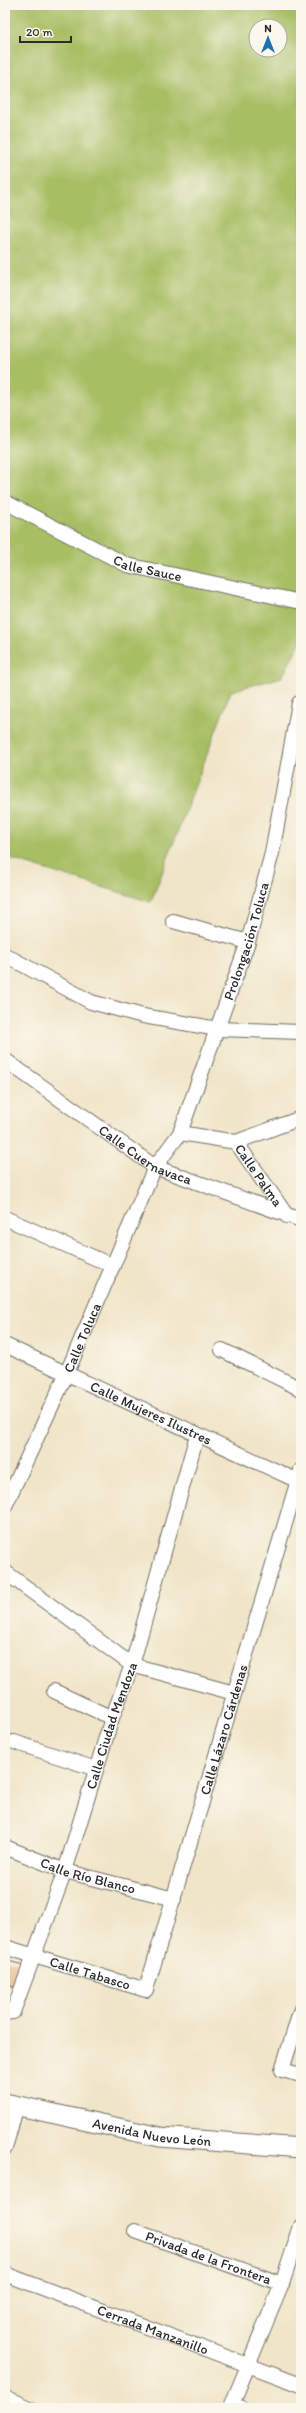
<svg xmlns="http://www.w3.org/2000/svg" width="306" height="2413" font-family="Itim,sans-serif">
	<rect width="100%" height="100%" fill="#fbf7ec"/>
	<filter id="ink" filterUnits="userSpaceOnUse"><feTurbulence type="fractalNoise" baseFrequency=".025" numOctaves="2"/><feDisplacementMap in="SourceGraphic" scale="8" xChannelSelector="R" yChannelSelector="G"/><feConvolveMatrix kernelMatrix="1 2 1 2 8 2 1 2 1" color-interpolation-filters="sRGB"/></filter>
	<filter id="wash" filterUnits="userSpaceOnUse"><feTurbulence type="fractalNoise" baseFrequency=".012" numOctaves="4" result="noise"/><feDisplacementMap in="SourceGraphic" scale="16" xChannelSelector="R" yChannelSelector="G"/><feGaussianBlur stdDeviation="0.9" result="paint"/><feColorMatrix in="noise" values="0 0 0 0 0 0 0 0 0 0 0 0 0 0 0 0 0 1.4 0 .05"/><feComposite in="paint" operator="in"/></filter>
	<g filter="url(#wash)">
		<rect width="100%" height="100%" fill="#f0e5c8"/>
		<!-- green -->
		<path fill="#a7be63" stroke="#697447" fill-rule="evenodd" d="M5,5H301V641L282,677L231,691L151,902L5,857ZM256,26H280V50H256Z"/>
		<g id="blocks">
			<!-- building -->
			<polygon fill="#e4b484" points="5,1960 23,1965 17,1988 5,1984"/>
		</g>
	</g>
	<g filter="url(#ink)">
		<use href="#blocks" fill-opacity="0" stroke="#706c62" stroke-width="1"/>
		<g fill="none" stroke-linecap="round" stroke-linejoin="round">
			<!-- street casing -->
			<g stroke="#706c62" stroke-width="16">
				<g id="street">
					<path id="s1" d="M5,502L127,565L301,602"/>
					<polyline points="173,921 248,942"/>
					<polyline points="5,955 91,1002 143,1016 218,1029 301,1032"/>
					<path id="s2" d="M5,1060L155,1167L301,1220"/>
					<path id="s3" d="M180,1133L236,1142L287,1216"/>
					<polyline points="236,1142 301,1118"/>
					<polyline points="5,1218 113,1266"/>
					<path id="s4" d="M5,1345L298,1481"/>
					<polyline points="222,1350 301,1389"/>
					<path id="s5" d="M5,1506L66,1375L155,1167L180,1133L248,942L272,853L299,703"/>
					<polyline points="5,1572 132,1665 234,1693"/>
					<polyline points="54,1691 112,1718"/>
					<polyline points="14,1742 96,1769"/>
					<path id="s6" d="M5,1847L65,1871L174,1899"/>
					<path id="s7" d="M5,1947L146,1990L301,1470"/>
					<polyline points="301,2009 282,2070 301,2075"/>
					<path id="s8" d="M5,2013L13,2012L65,1871L112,1718L132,1665L197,1435"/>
					<polyline points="5,2148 17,2105"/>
					<path id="s9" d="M135,2231L282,2284"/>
					<path id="s10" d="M5,2274L301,2385"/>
					<polyline points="5,2397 30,2408"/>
					<polyline points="241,2408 232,2404 282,2284 301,2226"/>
				</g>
			</g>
			<!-- secondary casing -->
			<g stroke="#706c62" stroke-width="21">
				<g id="secondary">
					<path id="s11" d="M5,2103L160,2137L301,2148"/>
				</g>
			</g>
			<!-- street -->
			<use href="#street" stroke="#fff" stroke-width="14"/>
			<!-- secondary -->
			<use href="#secondary" stroke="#fff" stroke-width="19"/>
		</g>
	</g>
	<g text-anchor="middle" stroke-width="3.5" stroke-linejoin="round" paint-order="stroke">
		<!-- street labels -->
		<g font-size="14" fill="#2b2b2b" stroke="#fbf7ec">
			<text dy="5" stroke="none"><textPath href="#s1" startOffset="158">Calle Sauce</textPath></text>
			<text dy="5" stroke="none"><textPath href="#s5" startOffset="616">Prolongación Toluca</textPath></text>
			<text dy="5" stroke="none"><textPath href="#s2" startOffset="170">Calle Cuernavaca</textPath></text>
			<text dy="5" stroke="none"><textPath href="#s3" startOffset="97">Calle Palma</textPath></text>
			<text dy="5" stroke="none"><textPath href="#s5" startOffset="185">Calle Toluca</textPath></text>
			<text dy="5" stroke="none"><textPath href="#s4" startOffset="161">Calle Mujeres Ilustres</textPath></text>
			<text dy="5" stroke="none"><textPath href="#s8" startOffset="311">Calle Ciudad Mendoza</textPath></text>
			<text dy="5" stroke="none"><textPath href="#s7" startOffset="419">Calle Lázaro Cárdenas</textPath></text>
			<text dy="5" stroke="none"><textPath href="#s6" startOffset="88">Calle Río Blanco</textPath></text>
			<text dy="5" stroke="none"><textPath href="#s7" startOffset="89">Calle Tabasco</textPath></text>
			<text dy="5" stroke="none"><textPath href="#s11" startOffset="150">Avenida Nuevo León</textPath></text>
			<text dy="5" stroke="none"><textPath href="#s9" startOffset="78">Privada de la Frontera</textPath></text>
			<text dy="5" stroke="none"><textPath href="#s10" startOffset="158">Cerrada Manzanillo</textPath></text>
		</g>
	</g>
	<!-- margin -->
	<rect width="306" height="2413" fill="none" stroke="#fbf7ec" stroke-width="20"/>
	<!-- north arrow -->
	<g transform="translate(268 38)"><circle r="19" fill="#fbf7ec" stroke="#a8a59f"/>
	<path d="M0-3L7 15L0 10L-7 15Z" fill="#1f6fb2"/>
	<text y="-6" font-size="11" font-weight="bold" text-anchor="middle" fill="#2b2b2b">N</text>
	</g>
	<!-- scale -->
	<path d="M20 36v6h51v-6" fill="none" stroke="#2b2b2b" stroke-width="2"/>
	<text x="26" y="36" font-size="12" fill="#2b2b2b" stroke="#fbf7ec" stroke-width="3" paint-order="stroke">20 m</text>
</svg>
